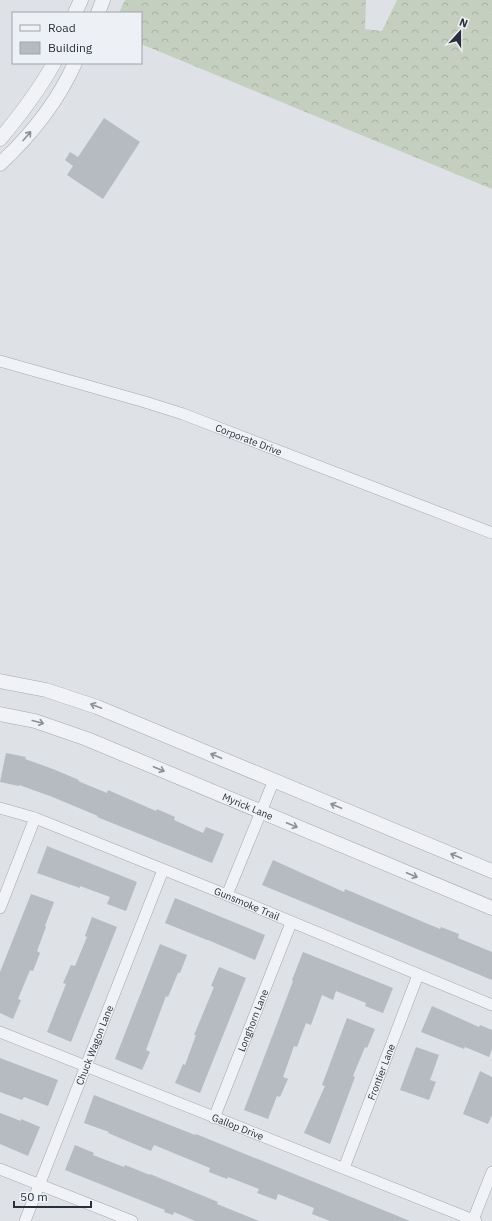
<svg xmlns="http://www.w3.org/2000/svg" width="492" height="1221" font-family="'IBM Plex Sans',sans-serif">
	<defs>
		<pattern id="forest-crowns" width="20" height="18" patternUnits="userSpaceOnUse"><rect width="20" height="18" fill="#c4cfc0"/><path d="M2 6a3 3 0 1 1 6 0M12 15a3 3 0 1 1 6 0" fill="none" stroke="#a8b2a6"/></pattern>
	</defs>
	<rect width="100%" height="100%" fill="#dee1e6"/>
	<!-- forest -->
	<polygon fill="url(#forest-crowns)" points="125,0 366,0 365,29 382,31 397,0 492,0 492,189 141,44 141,13 119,13"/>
	<!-- building -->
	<g fill="#b6bbc2">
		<polygon points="104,118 140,142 103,199 67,175 73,166 65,160 70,152 78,157"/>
		<polygon points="6,753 26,757 25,759 53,769 79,780 78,781 107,793 108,790 156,811 157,809 175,817 174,820 203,833 206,827 224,834 212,863 97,817 98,816 50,796 19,785 19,786 0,782"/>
		<polygon points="47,846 137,882 126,911 107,904 110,897 80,886 80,888 37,873"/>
		<polygon points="273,860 344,892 345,889 440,929 441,927 459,934 458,938 492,952 492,980 262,885"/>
		<polygon points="31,894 54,902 45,926 46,927 37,951 40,953 33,971 30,970 18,999 21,1000 13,1019 0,1013 0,972"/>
		<polygon points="175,898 265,935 255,960 208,940 207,940 165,923"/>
		<polygon points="92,917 117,927 71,1042 47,1032 66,984 63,983 71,965 75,966 87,937 85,936"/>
		<polygon points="160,944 187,955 180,973 178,973 168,997 166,996 146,1050 150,1052 142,1070 115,1059"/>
		<polygon points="303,952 393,988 383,1013 365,1006 366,1003 336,991 333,1000 322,995 311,1025 306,1023 297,1047 294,1046 283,1077 288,1079 280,1097 277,1096 268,1119 244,1110 278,1021 293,981 292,980"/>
		<polygon points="219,967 246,978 200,1093 175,1083 183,1064 185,1065 196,1035 194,1035 214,987 211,986"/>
		<polygon points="432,1006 479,1027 480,1025 492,1030 492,1049 489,1057 465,1047 464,1049 421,1032"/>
		<polygon points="347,1018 375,1029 367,1048 365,1047 353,1076 355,1077 330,1144 304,1133 325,1086 322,1085"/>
		<polygon points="416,1047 439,1055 430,1080 436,1082 429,1100 400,1090"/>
		<polygon points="0,1058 58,1080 48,1106 24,1097 22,1100 0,1092"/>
		<polygon points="480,1071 492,1077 492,1115 488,1124 463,1114"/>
		<polygon points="94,1095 195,1135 196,1134 410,1221 330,1221 312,1214 314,1208 278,1194 276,1200 257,1193 259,1189 228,1177 227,1179 209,1172 210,1168 154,1145 151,1151 108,1133 109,1132 84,1123"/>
		<polygon points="0,1113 21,1121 21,1119 40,1127 28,1156 0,1144"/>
		<polygon points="75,1145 94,1153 93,1155 124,1167 125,1165 150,1175 150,1174 218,1202 217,1204 259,1221 195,1221 174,1212 173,1215 164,1212 165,1210 65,1170"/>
	</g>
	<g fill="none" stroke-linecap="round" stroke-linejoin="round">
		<!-- minor casing -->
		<g stroke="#a4a8af" stroke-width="12">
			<g id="minor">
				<path id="s1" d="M0,361L145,402L183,414L492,533"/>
				<path id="s2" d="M0,808L35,818L227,895L492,1005"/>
				<polyline points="227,895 274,780"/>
				<polyline points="0,908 35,818"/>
				<path id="s3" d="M0,1032L476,1221"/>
				<path id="s4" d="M214,1118L291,923"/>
				<path id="s5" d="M344,1168L418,975"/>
				<polyline points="0,1169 132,1221"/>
				<polyline points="473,1220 492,1172"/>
				<path id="s6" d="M25,1221L163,870"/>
			</g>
		</g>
		<!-- tertiary casing -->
		<g stroke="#a4a8af" stroke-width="15">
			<g id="tertiary">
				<polyline points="75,13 81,0"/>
				<polyline points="98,13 103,0"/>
				<path d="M0,139C21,114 38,92 54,63"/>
				<path d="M0,164C30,136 58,101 75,63"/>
				<polyline points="0,681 46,690 97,707 492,871"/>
				<path id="s7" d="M0,714L35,721L87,739L492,908"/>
			</g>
		</g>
		<!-- minor -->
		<use href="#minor" stroke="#f0f2f5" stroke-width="11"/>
		<!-- tertiary -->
		<use href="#tertiary" stroke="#f0f2f5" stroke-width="14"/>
	</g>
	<!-- one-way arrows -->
	<defs><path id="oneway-shaft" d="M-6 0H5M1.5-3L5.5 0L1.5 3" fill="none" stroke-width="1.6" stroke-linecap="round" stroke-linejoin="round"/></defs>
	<g stroke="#8c9198">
		<use href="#oneway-shaft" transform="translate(27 136) rotate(-49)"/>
		<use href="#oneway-shaft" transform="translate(96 706) rotate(-159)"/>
		<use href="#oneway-shaft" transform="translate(38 722) rotate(15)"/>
		<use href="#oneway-shaft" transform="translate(216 756) rotate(-157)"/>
		<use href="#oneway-shaft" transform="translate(159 769) rotate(23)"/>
		<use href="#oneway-shaft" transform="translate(336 806) rotate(-157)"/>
		<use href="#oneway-shaft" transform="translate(292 825) rotate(23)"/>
		<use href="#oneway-shaft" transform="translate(456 856) rotate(-157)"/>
		<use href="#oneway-shaft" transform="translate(412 875) rotate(23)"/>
	</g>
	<g text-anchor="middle" stroke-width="3.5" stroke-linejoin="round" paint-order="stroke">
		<!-- street labels -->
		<g font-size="10" fill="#29303b" stroke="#edf0f4">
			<text dy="4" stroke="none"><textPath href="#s1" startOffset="261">Corporate Drive</textPath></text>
			<text dy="4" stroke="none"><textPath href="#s7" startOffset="265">Myrick Lane</textPath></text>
			<text dy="4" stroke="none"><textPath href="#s2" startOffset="265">Gunsmoke Trail</textPath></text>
			<text dy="4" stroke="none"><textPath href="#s4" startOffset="105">Longhorn Lane</textPath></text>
			<text dy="4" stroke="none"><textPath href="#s6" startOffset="189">Chuck Wagon Lane</textPath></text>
			<text dy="4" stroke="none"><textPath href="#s5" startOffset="103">Frontier Lane</textPath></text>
			<text dy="4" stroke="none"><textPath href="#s3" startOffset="256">Gallop Drive</textPath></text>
		</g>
	</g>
	<!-- legend -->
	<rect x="12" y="12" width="130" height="52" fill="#edf0f4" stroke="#9fa3aa"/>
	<rect x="20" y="25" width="20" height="6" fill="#f0f2f5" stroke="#9fa3aa"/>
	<text x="48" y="32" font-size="12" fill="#29303b">Road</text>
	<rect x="20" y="42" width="20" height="12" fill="#b6bbc2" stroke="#9fa3aa"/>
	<text x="48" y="52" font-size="12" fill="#29303b">Building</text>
	<!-- north arrow -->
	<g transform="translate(460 32) rotate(21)" stroke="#edf0f4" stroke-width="3" paint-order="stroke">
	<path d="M0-3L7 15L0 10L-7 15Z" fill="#29303b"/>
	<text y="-6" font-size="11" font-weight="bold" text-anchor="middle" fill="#29303b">N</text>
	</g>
	<!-- scale -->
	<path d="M14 1201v6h77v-6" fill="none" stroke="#29303b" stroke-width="2"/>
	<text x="20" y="1201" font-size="12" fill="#29303b" stroke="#edf0f4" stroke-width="3" paint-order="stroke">50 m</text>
</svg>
